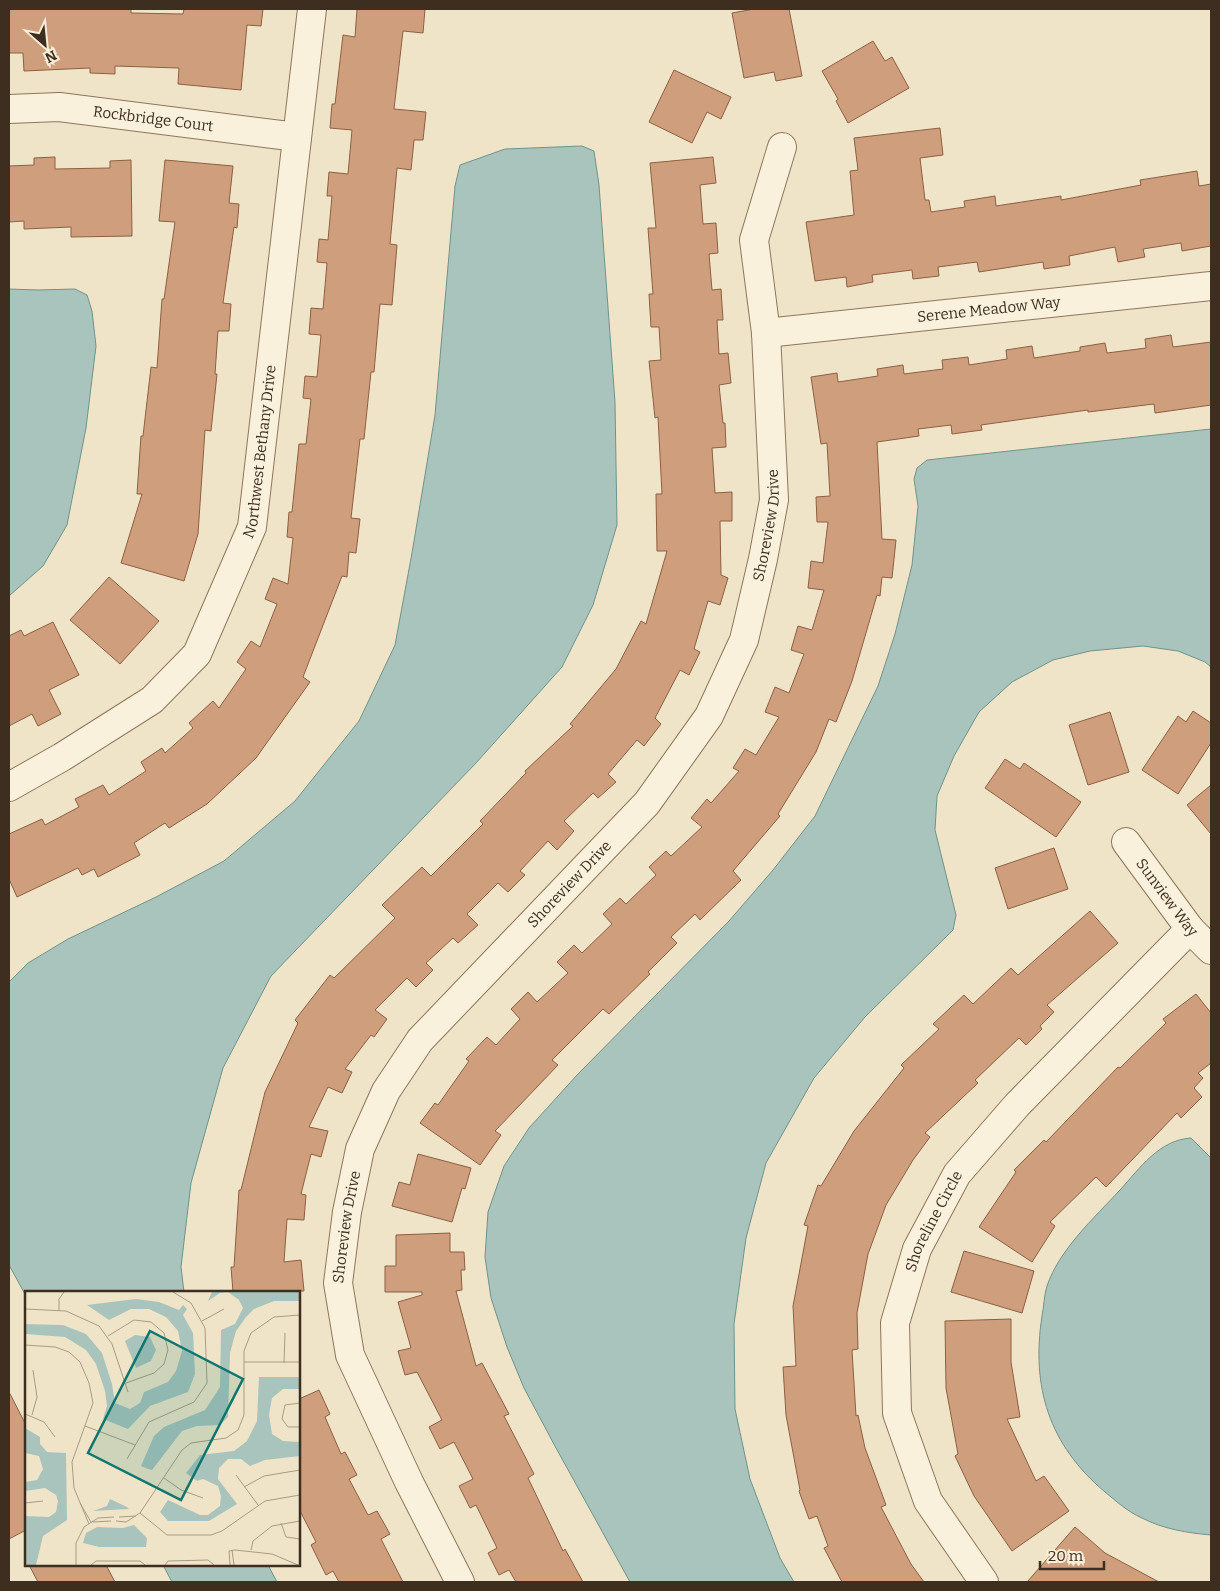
<svg xmlns="http://www.w3.org/2000/svg" width="1220" height="1591" font-family="Bitter,serif">
	<rect width="100%" height="100%" fill="#f0e4c8"/>
	<!-- water -->
	<g fill="#a9c4bc" stroke="#6f938a">
		<polygon points="582,146 594,151 599,185 615,402 617,525 593,605 562,667 476,763 271,976 223,1068 191,1183 181,1267 184,1292 26,1292 26,1296 9,1265 9,982 28,963 68,939 156,897 224,861 295,801 359,721 395,645 412,553 435,415 455,186 460,165 505,149"/>
		<polygon points="9,289 38,290 75,289 87,295 92,311 96,346 86,428 67,525 43,566 9,596"/>
		<polygon points="1211,429 1211,667 1205,662 1178,651 1143,646 1090,651 1053,660 1012,682 979,712 954,756 937,796 935,830 956,915 953,930 865,1017 814,1078 766,1163 746,1238 734,1324 735,1409 750,1479 780,1558 794,1582 630,1582 556,1448 524,1388 507,1347 491,1298 485,1257 488,1212 504,1166 529,1128 577,1075 729,921 773,870 815,816 878,686 895,634 912,565 918,506 914,479 917,468 927,460"/>
		<path d="M1191,1138L1211,1158V1535C1188,1533 1163,1529 1142,1518C1128,1512 1116,1501 1105,1492C1049,1445 1031,1387 1042,1316C1044,1306 1044,1295 1047,1286C1059,1250 1094,1218 1120,1190C1140,1168 1159,1140 1191,1138Z"/>
		<polygon points="163,1565 268,1565 277,1582 172,1582"/>
	</g>
	<!-- building -->
	<g fill="#cf9f7d" stroke="#8d5f41">
		<polygon points="9,9 131,9 131,13 183,14 184,9 263,9 261,26 247,25 241,90 178,84 179,68 115,66 115,74 90,73 90,68 24,71 23,53 9,53"/>
		<polygon points="357,9 425,9 423,33 403,31 394,109 426,112 423,140 414,140 411,170 397,168 390,244 397,245 392,305 380,304 374,372 371,372 364,439 360,439 351,518 360,519 356,553 349,552 347,577 342,576 303,677 310,682 256,758 207,804 169,828 165,823 134,843 140,855 98,877 94,869 82,875 78,868 17,897 9,879 9,834 42,819 45,825 79,807 75,799 103,785 109,795 146,771 141,762 162,748 165,753 193,728 189,723 213,701 219,708 246,669 237,662 251,641 260,647 277,604 265,599 273,578 288,584 293,538 287,537 289,512 292,512 299,444 306,444 311,399 303,398 305,376 317,377 321,335 309,334 311,308 323,309 327,263 317,262 319,239 328,240 332,196 327,196 329,172 348,174 352,130 330,128 332,104 335,104 343,35 355,37"/>
		<polygon points="754,9 789,9 802,76 776,81 774,72 744,78 732,13"/>
		<polygon points="873,41 885,61 892,57 909,88 848,123 836,101 838,99 822,71"/>
		<polygon points="674,70 731,97 721,119 707,112 692,143 649,122"/>
		<polygon points="940,128 943,155 920,158 925,200 929,200 931,212 965,207 964,201 995,196 996,206 1061,196 1061,200 1141,185 1140,180 1197,171 1199,186 1211,184 1211,246 1182,251 1181,243 1143,249 1145,257 1118,262 1115,247 1069,256 1070,265 1044,269 1043,262 979,272 977,262 938,267 939,276 913,279 912,270 872,275 873,282 847,287 846,277 815,281 806,222 854,215 850,171 858,170 854,138"/>
		<polygon points="55,157 55,169 110,168 110,161 131,160 132,236 71,237 71,227 24,229 24,221 9,222 9,166 34,165 34,158"/>
		<polygon points="713,157 716,183 700,185 703,224 716,223 718,253 709,254 712,290 721,289 723,320 717,320 719,354 728,353 731,383 719,385 723,423 725,423 726,447 712,448 715,493 732,492 732,521 720,521 721,575 728,578 720,605 708,601 694,649 700,652 689,675 680,670 655,718 661,724 644,746 637,740 608,774 616,782 598,798 593,793 564,821 574,831 557,850 548,841 520,871 525,875 508,892 498,883 467,914 478,925 458,943 453,938 426,963 433,970 416,987 407,978 375,1010 387,1019 374,1037 371,1035 345,1069 352,1072 342,1093 328,1087 309,1127 328,1131 321,1157 311,1154 301,1194 306,1195 304,1220 287,1219 284,1262 301,1260 304,1291 233,1292 231,1267 234,1267 239,1190 241,1190 265,1092 298,1023 295,1020 330,975 334,978 395,918 382,905 422,867 431,876 483,824 480,821 526,773 525,771 573,726 570,724 616,669 641,621 646,624 667,551 657,551 656,494 662,494 658,417 655,418 649,361 661,360 659,327 651,327 649,294 653,294 648,228 656,228 650,163"/>
		<polygon points="165,160 233,166 229,203 239,204 237,228 234,227 223,303 231,304 229,331 218,331 215,374 217,374 211,431 205,430 198,534 184,581 121,563 142,494 137,494 141,436 143,436 151,367 157,368 162,299 164,299 175,222 159,221"/>
		<polygon points="1171,335 1173,347 1211,342 1211,405 1155,413 1154,404 1088,412 1088,410 981,425 982,430 952,434 951,425 918,429 919,436 877,442 882,539 896,540 892,578 882,577 880,596 877,595 852,681 836,722 829,719 816,752 778,814 780,816 733,871 741,880 700,920 695,914 671,937 677,943 648,972 650,974 609,1014 603,1009 552,1060 558,1065 495,1131 501,1135 480,1165 420,1123 435,1103 438,1105 469,1061 466,1059 487,1037 496,1045 520,1019 511,1009 528,992 537,1002 568,973 557,962 574,945 582,953 612,924 603,914 620,898 626,904 656,875 649,867 666,851 671,856 702,827 691,818 707,799 711,803 739,771 733,768 745,749 756,755 779,717 765,712 775,687 789,693 804,654 791,650 798,626 812,630 824,590 808,588 811,561 823,563 828,522 817,522 816,497 830,496 827,443 821,444 811,377 837,373 838,382 878,376 877,369 903,365 904,374 943,369 942,360 968,357 969,365 1007,359 1006,350 1032,346 1034,358 1080,351 1080,347 1105,343 1107,353 1146,348 1145,339"/>
		<polygon points="109,577 159,621 120,664 70,620"/>
		<polygon points="53,622 79,675 49,690 61,714 38,726 32,714 9,726 9,636 21,630 24,636"/>
		<polygon points="1193,711 1211,723 1211,743 1178,794 1142,770 1178,716 1186,722"/>
		<polygon points="1110,712 1129,772 1088,785 1069,725"/>
		<polygon points="1005,759 1020,769 1024,763 1081,802 1056,837 985,788"/>
		<polygon points="1211,785 1211,834 1187,805"/>
		<polygon points="1054,848 1068,889 1008,909 995,868"/>
		<polygon points="1090,911 1118,943 1047,1005 1054,1012 1040,1026 1042,1029 1026,1045 1019,1038 975,1080 978,1083 925,1133 930,1137 913,1160 886,1205 868,1254 857,1313 858,1349 852,1350 856,1416 858,1415 865,1448 886,1505 881,1507 911,1564 924,1582 842,1582 824,1548 828,1546 817,1516 809,1519 799,1491 800,1490 786,1415 783,1367 796,1366 793,1306 808,1226 804,1225 818,1185 821,1186 854,1131 904,1068 901,1065 939,1029 933,1024 964,995 973,1004 1011,968 1018,975"/>
		<polygon points="1196,994 1211,1013 1211,1063 1198,1073 1203,1078 1194,1088 1202,1097 1181,1118 1177,1113 1106,1187 1096,1177 1050,1222 1055,1226 1032,1262 979,1227 1016,1172 1014,1170 1044,1140 1046,1142 1118,1067 1120,1068 1166,1023 1163,1019"/>
		<polygon points="418,1154 471,1168 465,1189 462,1188 452,1222 392,1206 399,1182 410,1185"/>
		<polygon points="450,1233 450,1252 464,1252 465,1270 461,1270 462,1290 456,1291 476,1366 482,1363 509,1414 504,1416 534,1474 528,1478 563,1551 565,1549 583,1582 516,1582 509,1570 499,1575 488,1553 497,1548 476,1505 470,1508 459,1486 473,1479 454,1442 440,1449 429,1427 442,1420 417,1372 405,1375 398,1351 411,1348 398,1302 422,1295 422,1292 385,1292 385,1266 396,1266 396,1235"/>
		<polygon points="964,1251 1034,1271 1022,1313 951,1292"/>
		<polygon points="1011,1319 1011,1362 1020,1417 1007,1419 1036,1481 1044,1476 1069,1511 1012,1551 974,1496 955,1456 958,1454 946,1388 945,1321"/>
		<polygon points="319,1390 330,1414 325,1417 341,1454 345,1452 357,1475 349,1479 368,1515 377,1511 390,1534 381,1539 403,1582 339,1582 333,1571 326,1575 311,1545 316,1542 299,1509 299,1399"/>
		<polygon points="9,1392 26,1425 26,1530 9,1539"/>
		<polygon points="1075,1527 1105,1553 1159,1582 1027,1582"/>
		<polygon points="29,1565 106,1565 115,1582 38,1582"/>
	</g>
	<g fill="none" stroke-linecap="round" stroke-linejoin="round">
		<!-- minor casing -->
		<g stroke="#8d765c" stroke-width="30">
			<g id="minor">
				<path id="s1" d="M9,109L59,107L297,137"/>
				<path id="s2" d="M766,333L1211,286"/>
				<path id="s3" d="M9,787L62,757L152,700L197,654L252,527L312,9"/>
				<path id="s4" d="M1126,842L1190,929L1211,950"/>
				<path id="s5" d="M460,1582L409,1482L350,1355L338,1283L347,1212L360,1149L386,1091L420,1040L647,803L709,716L744,640L763,559L774,500L766,333L754,240L782,147"/>
				<path id="s6" d="M984,1582L928,1501L897,1413L895,1323L917,1249L957,1174L1017,1105L1190,929"/>
			</g>
		</g>
		<!-- minor -->
		<use href="#minor" stroke="#faf1dc" stroke-width="28"/>
	</g>
	<g text-anchor="middle" stroke-width="5" stroke-linejoin="round" paint-order="stroke">
		<!-- street labels -->
		<g font-size="15" fill="#3d2e20" stroke="#f7eed8">
			<text dy="5" stroke="none"><textPath href="#s1" startOffset="145">Rockbridge Court</textPath></text>
			<text dy="5" stroke="none"><textPath href="#s2" startOffset="224">Serene Meadow Way</textPath></text>
			<text dy="5" stroke="none"><textPath href="#s3" startOffset="446">Northwest Bethany Drive</textPath></text>
			<text dy="5" stroke="none"><textPath href="#s5" startOffset="1222">Shoreview Drive</textPath></text>
			<text dy="5" stroke="none"><textPath href="#s5" startOffset="802">Shoreview Drive</textPath></text>
			<text dy="5" stroke="none"><textPath href="#s4" startOffset="69">Sunview Way</textPath></text>
			<text dy="5" stroke="none"><textPath href="#s6" startOffset="391">Shoreline Circle</textPath></text>
			<text dy="5" stroke="none"><textPath href="#s5" startOffset="382">Shoreview Drive</textPath></text>
		</g>
	</g>
	<!-- overview -->
	<g transform="translate(25 1291)">
		<rect width="275" height="275" fill="#f0e4c8"/>
		<path d="M187,1H275V10H249L229,18L221,26L211,40L205,62L203,126L195,134L172,135L157,140L127,179L123,178L116,175L129,145L139,136L180,119L195,96L196,39L210,33L218,17L214,9L203,1L195,2L183,10ZM111,8L134,11L154,19L158,14L162,18L158,24L168,42L170,83L163,101L125,115L103,138L78,128L82,115L80,100L71,73L61,59L40,46L0,43V33L38,34L61,43L77,62L87,93L90,112L105,118L115,112L119,101L143,91L151,80L157,60L153,40L141,26L124,18H106L84,29L62,14ZM110,44L125,46L131,59L126,70L111,77L100,50ZM234,86H275V98H258L247,107L244,124L247,143L258,150L275,151V165L240,169L225,175L216,168H203L194,177L193,188L212,213L184,230H143L135,221L143,209L175,224H183L195,215L196,205L193,195L178,188L172,190L161,182L175,164L209,160L222,150L232,130ZM0,137L15,146V153L22,161L41,162L42,229L18,245L11,274H0V225L24,226L31,221L33,210L31,204L20,197L0,200V191L12,189L18,178L14,165L0,162ZM85,208L102,216L104,218L68,220L82,215ZM109,234L122,247L121,256H74L58,252L61,242L72,236L98,237Z" fill="#a9c4bc"/>
		<path fill="none" stroke="#a89b85" stroke-width="1" d="M0,18L41,20L74,35L87,53L103,101M34,20V8L39,1M177,30L199,18M83,45L109,29L126,31L139,42L143,59L139,73L129,82L101,92M0,54L30,56L44,61L55,71L64,92L68,112L47,171L49,197L64,233M219,71H275M259,72L260,42M275,112L260,114L257,128L263,136H275M0,123L19,131L30,146M7,124L12,106L8,79M60,135L110,154M102,168L124,131L169,111L182,92L180,37L166,12L148,1M211,184L233,214M139,187L156,199L178,207M219,196L239,185L275,179M0,212L18,210M55,212L66,231M115,222L142,244H186L197,240L240,210L275,204M94,226L111,225M91,230L101,231L115,222L157,159L166,152L201,147L213,139L219,124V60L226,42L249,26L275,24M68,231L86,230M256,232L261,246L275,248M207,259L209,274M226,259L228,250L247,235L275,230M51,274V252L59,236L73,227L89,226M66,274L71,270H115L120,274M140,274L143,270L183,269L189,274M205,274L204,260L210,259L247,263L273,274"/>
		<path fill="#0f766e" fill-opacity="0.15" stroke="#0f766e" stroke-width="2.5" d="M125,40L218,88L156,209L63,162Z"/>
		<rect width="275" height="275" fill="none" stroke="#3d2e20" stroke-width="2.5"/>
	</g>
	<!-- border -->
	<rect width="1220" height="1591" fill="none" stroke="#3d2e20" stroke-width="20"/>
	<!-- north arrow -->
	<g transform="translate(45 45) rotate(153)" stroke="#f7eed8" stroke-width="4" paint-order="stroke">
	<path d="M0-4L9 19L0 12L-9 19Z" fill="#3d2e20"/>
	<text y="-8" font-size="14" font-weight="bold" text-anchor="middle" fill="#3d2e20">N</text>
	</g>
	<!-- scale -->
	<path d="M1040 1561v8h64v-8" fill="none" stroke="#3d2e20" stroke-width="2.5"/>
	<text x="1048" y="1561" font-size="15" fill="#3d2e20" stroke="#f7eed8" stroke-width="4" paint-order="stroke">20 m</text>
</svg>
